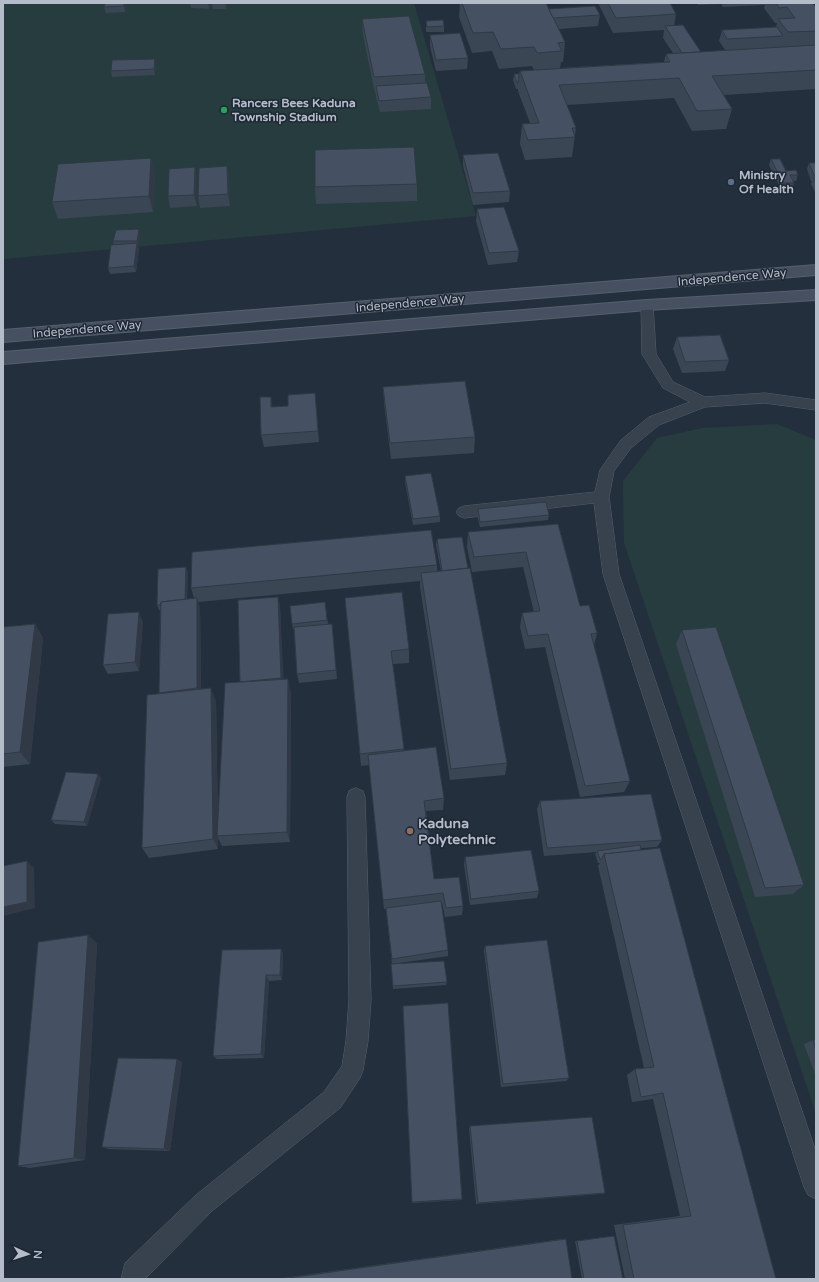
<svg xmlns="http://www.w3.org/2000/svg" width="819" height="1282" font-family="'Varela Round',sans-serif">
	<rect width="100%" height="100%" fill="#242f3e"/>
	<!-- green -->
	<g fill="#263c3f">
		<polygon points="3,3 414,3 476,216 3,259"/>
		<polygon points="777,424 816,440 816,1114 624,543 623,481 657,438 702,428"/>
	</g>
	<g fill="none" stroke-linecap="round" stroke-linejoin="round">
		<!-- lane casing -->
		<g stroke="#565f6c" stroke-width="1">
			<g id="lane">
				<polygon points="647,301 652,302 653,305 656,354 673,382 705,397 765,393 816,400 816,410 765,403 705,407 659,425 631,448 614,471 609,497 619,574 816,1152 816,1199 808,1195 804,1187 603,574 594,503 464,518 459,516 456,512 459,508 464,506 595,492 600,470 621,440 649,417 690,402 663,388 642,354 641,305 642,302"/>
				<polygon points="356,788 363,791 365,797 371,1000 368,1041 363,1070 360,1078 340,1108 212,1211 145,1279 121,1279 125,1263 196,1195 324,1092 342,1066 346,1041 349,1000 347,797 349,791"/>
			</g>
		</g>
		<!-- secondary casing -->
		<g stroke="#565f6c" stroke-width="2">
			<g id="secondary">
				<polygon points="816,265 816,275 3,342 3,330"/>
				<polygon points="816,290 816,300 647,310 3,364 3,352 647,300"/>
			</g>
		</g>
		<!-- lane -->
		<use href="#lane" fill="#38414e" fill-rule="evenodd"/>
		<!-- secondary -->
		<use href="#secondary" fill="#465061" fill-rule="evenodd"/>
	</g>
	<!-- wall -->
	<g fill="#3b4654">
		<polygon points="125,3 126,8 125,12 106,13 104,7"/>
		<polygon points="190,3 210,3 210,5 209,9 191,8"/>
		<polygon points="212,3 227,3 226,9 213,9"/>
		<polygon points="460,3 546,3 549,9 600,15 598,26 559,29 565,42 563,62 561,62 560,68 664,62 666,54 673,53 663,38 664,30 613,33 598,3 670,3 676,14 674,26 701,52 725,50 719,41 722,30 776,27 777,23 775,23 764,8 765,5 723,7 721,4 698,5 696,3 812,3 816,7 816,89 724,95 732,109 726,129 692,131 674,98 567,105 576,128 572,157 525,160 520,144 522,124 530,123 518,91 518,89 516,89 513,80 514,74 519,74 520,71 534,70 532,66 499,69 492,51 472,53 459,17"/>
		<polygon points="362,19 425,74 425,83 431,97 431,109 380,112 376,97 376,93 375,93 363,35"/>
		<polygon points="426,21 444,26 444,32 426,32"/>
		<polygon points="430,35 468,58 467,69 436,71 430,46"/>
		<polygon points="156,64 155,75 112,77 111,71"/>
		<polygon points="463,155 510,191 509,202 473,205 463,166"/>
		<polygon points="151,158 155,174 153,212 58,219 52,202"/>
		<polygon points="771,159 786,171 798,175 796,181 793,181 794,183 792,189 781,189 769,165"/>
		<polygon points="809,163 816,163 816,194 811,184 812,181 811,181 807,169"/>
		<polygon points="227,166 229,177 230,206 200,208 198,196"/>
		<polygon points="195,167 197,179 197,206 170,208 168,196"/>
		<polygon points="417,184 417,201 316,204 315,187"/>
		<polygon points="477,209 519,251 517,262 488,265 476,221"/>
		<polygon points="139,229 140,235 138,247 139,249 136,272 110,274 108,268 114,245 113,241"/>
		<polygon points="677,337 729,360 725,371 682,373 673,349"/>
		<polygon points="383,387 475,437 474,453 391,459 384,403"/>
		<polygon points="316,404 319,442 264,447 261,435 273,407"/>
		<polygon points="405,476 440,516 440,522 413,525 405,482"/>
		<polygon points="478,509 549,515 548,520 480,527 477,515"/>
		<polygon points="558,524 580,606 597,633 594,645 630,781 624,792 580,797 545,647 525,649 520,627 522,613 534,612 523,567 472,572 467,547 468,532"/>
		<polygon points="437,539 507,763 505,775 450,780 420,587 420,581 198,602 200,608 201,689 216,701 218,824 240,682 238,600 278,597 280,607 283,680 291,692 290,842 222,846 218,838 218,849 149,858 142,848 159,694 160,610 159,610 157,605 188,572 187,599 194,598 191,588 437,565 437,571 441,571 436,545"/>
		<polygon points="345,598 409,649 409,663 393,664 404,751 444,798 443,810 426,811 434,879 463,906 462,915 445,917 442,902 441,903 448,950 448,956 392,964 386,909 384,909 369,765 361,766"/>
		<polygon points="325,602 328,624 332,624 337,679 299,683 297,674 294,629 293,629 292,624"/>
		<polygon points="143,622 139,671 108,674 103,665"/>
		<polygon points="35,624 43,638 30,764 3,767 3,627"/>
		<polygon points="682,630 804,885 793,894 755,897 676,644"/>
		<polygon points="98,774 101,778 87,826 55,824 51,820"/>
		<polygon points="540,801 662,840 657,847 641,848 776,1279 625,1279 614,1225 680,1216 653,1099 632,1102 627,1075 635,1069 644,1068 598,866 600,863 598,863 595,854 597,852 544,856 537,809"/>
		<polygon points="465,857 539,891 537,898 470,905 464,865"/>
		<polygon points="88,935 97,944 85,1160 30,1168 18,1166"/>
		<polygon points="485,946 569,1078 566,1081 501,1087 484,951"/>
		<polygon points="281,949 283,954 282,980 269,981 264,1058 217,1059 213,1056"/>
		<polygon points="391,964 447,982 446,985 393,989"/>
		<polygon points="403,1006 462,1199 461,1200 412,1203"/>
		<polygon points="813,1040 816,1040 816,1077 804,1044"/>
		<polygon points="182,1062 170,1151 109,1149 102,1147"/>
		<polygon points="470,1126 605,1193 600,1194 476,1204 469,1128"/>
		<polygon points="612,1236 614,1236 623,1279 582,1279 575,1241"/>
		<polygon points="561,1239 566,1239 572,1279 276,1279"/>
	</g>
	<!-- shaded-wall -->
	<g fill="#303945">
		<polygon points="124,3 126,8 125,12 124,6"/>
		<polygon points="208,3 210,3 210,5 209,9"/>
		<polygon points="225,3 227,3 226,9"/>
		<polygon points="155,59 156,64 155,75 154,69"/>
		<polygon points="151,158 155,174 153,212 149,196"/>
		<polygon points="227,166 229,177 230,206 228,194"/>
		<polygon points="195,167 197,179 197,206 194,195"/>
		<polygon points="139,229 140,235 138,247 137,241"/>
		<polygon points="137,243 139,249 136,272 134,266"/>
		<polygon points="271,397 273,408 271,407"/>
		<polygon points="186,567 188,572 186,608 184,602"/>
		<polygon points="278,597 280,607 284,687 281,678"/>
		<polygon points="197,598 200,608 201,697 197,688"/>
		<polygon points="139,612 143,622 139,671 135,662"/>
		<polygon points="35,624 43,638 30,764 20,752"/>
		<polygon points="288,679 291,692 290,842 287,832"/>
		<polygon points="211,688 216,701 218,836 217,836 218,838 218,849 213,839"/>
		<polygon points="98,774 101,778 87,826 84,822"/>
		<polygon points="27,861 34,868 35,908 3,916 3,907"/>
		<polygon points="88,935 97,944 85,1160 74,1158"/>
		<polygon points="281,949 283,954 282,980 280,975"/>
		<polygon points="266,975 269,981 264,1058 261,1054"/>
		<polygon points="177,1059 182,1062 170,1151 164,1149"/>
	</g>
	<!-- building -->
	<g fill="#455162" stroke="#303945">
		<polygon points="105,3 124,3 124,6 104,7"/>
		<polygon points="462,3 546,3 565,42 558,43 562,51 537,53 534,47 501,49 493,32 473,33"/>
		<polygon points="608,3 670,3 676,14 616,18"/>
		<polygon points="776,3 812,3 816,7 816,31 788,32 778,19 795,18 787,7 779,8"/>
		<polygon points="595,6 600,15 553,18 549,9"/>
		<polygon points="409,16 425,74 374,77 362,19"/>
		<polygon points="443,20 444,26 427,27 426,21"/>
		<polygon points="683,25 701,52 682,53 665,26"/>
		<polygon points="777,27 783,36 727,39 722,30"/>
		<polygon points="460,33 468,58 436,60 430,35"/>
		<polygon points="816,45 816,70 712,76 732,109 697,111 679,78 559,85 576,128 572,128 575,137 528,140 522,124 539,123 520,71 670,62 666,54"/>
		<polygon points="155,59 154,69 111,71 112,60"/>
		<polygon points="514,74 519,74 518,83 517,83"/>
		<polygon points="427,83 431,97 379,101 376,86"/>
		<polygon points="414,147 417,184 315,187 315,150"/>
		<polygon points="498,153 510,191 473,193 463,155"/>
		<polygon points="151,158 149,196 52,202 58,164"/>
		<polygon points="771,159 780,159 786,171 796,170 798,175 790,175 794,183 783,183"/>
		<polygon points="809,163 816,163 816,175 814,175"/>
		<polygon points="227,166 228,194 198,196 199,168"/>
		<polygon points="195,167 194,195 168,196 169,169"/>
		<polygon points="813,178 816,178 816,183"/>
		<polygon points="504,207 519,251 489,253 477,209"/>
		<polygon points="139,229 137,241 113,241 116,230"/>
		<polygon points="137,243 134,266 108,268 111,245"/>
		<polygon points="720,335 729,360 685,362 677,337"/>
		<polygon points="465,381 475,437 390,443 383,387"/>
		<polygon points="315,393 318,431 261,435 260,397 271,397 271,407 288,406 288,395"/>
		<polygon points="431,473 440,516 413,519 405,476"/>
		<polygon points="546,502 549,515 480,522 478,509"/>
		<polygon points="558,524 580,606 589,605 597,633 591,634 630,781 585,786 548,634 528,636 522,613 540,611 526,552 474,557 468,532"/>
		<polygon points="431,530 437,565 191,588 192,552"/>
		<polygon points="462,537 468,568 442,571 437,539"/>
		<polygon points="186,567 185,599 161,602 161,605 157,605 158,569"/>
		<polygon points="470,568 507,763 451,769 421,573"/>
		<polygon points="402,592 409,649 391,651 404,749 360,754 345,598"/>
		<polygon points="278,597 281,678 240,682 238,600"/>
		<polygon points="197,598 197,688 159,693 161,602"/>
		<polygon points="325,602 327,620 292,624 290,606"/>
		<polygon points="139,612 135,662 103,665 108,614"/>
		<polygon points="35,624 20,752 3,754 3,627"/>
		<polygon points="332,624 336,670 297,674 294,627"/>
		<polygon points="716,627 804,885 765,888 682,630"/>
		<polygon points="288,679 287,832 217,836 225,683"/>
		<polygon points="211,688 213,839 142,848 147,695"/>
		<polygon points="436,747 444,798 424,801 434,879 459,877 463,906 446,908 443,893 383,900 368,755"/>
		<polygon points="66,772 98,774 84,822 51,820"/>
		<polygon points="651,794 662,840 547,848 540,801"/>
		<polygon points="640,845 641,850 604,854 602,859 600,859 597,851"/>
		<polygon points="660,848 776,1279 634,1279 623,1225 691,1216 663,1093 641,1097 635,1069 654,1067 604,854"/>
		<polygon points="531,850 539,891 471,899 465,857"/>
		<polygon points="27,861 27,902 3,907 3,866"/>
		<polygon points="441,901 448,950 392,959 386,908"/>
		<polygon points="88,935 74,1158 18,1166 38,942"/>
		<polygon points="547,940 569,1078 503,1084 485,946"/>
		<polygon points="281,949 280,975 266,975 261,1054 213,1056 222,950"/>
		<polygon points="444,961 447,982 393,986 391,964"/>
		<polygon points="448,1003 462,1199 412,1202 403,1006"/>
		<polygon points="813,1040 816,1040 816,1049"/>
		<polygon points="118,1058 177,1059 164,1149 102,1147"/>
		<polygon points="592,1117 605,1193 478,1203 470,1126"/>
		<polygon points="614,1236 623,1279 584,1279 577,1241"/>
		<polygon points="566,1239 572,1279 282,1279"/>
	</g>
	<!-- markers -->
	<circle fill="#2e9e5b" stroke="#1d2633" stroke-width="1.5" cx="224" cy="110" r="4"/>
	<circle fill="#5c6f8a" stroke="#1d2633" stroke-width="1.5" cx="731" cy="182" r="4"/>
	<circle fill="#8d6e63" stroke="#1d2633" stroke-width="1.5" cx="410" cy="831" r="4"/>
	<g text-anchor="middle" stroke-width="3" stroke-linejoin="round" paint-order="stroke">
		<!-- far-poi labels -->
		<g font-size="12" font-weight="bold" fill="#b4bcc9" stroke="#1d2633" text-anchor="start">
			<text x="232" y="107">Rancers Bees Kaduna<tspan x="232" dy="14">Township Stadium</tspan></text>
			<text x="739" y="179">Ministry<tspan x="739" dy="14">Of Health</tspan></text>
		</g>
		<!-- far-street labels -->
		<g font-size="12" fill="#b4bcc9" stroke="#1d2633">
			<text transform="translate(732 277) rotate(-5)" y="4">Independence Way</text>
			<text transform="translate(410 303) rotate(-5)" y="4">Independence Way</text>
			<text transform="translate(87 329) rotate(-5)" y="4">Independence Way</text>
		</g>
		<!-- poi labels -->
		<g font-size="14" font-weight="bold" fill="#b4bcc9" stroke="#1d2633" text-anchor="start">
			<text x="418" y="828">Kaduna<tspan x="418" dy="16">Polytechnic</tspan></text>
		</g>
	</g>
	<!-- border -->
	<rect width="819" height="1282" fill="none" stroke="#b4bcc9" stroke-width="8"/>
	<!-- north arrow -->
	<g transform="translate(28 1254) rotate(93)" stroke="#1d2633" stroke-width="3" paint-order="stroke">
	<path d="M0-3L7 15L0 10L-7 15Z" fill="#b4bcc9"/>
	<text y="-6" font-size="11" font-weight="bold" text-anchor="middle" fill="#b4bcc9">N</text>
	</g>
</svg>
